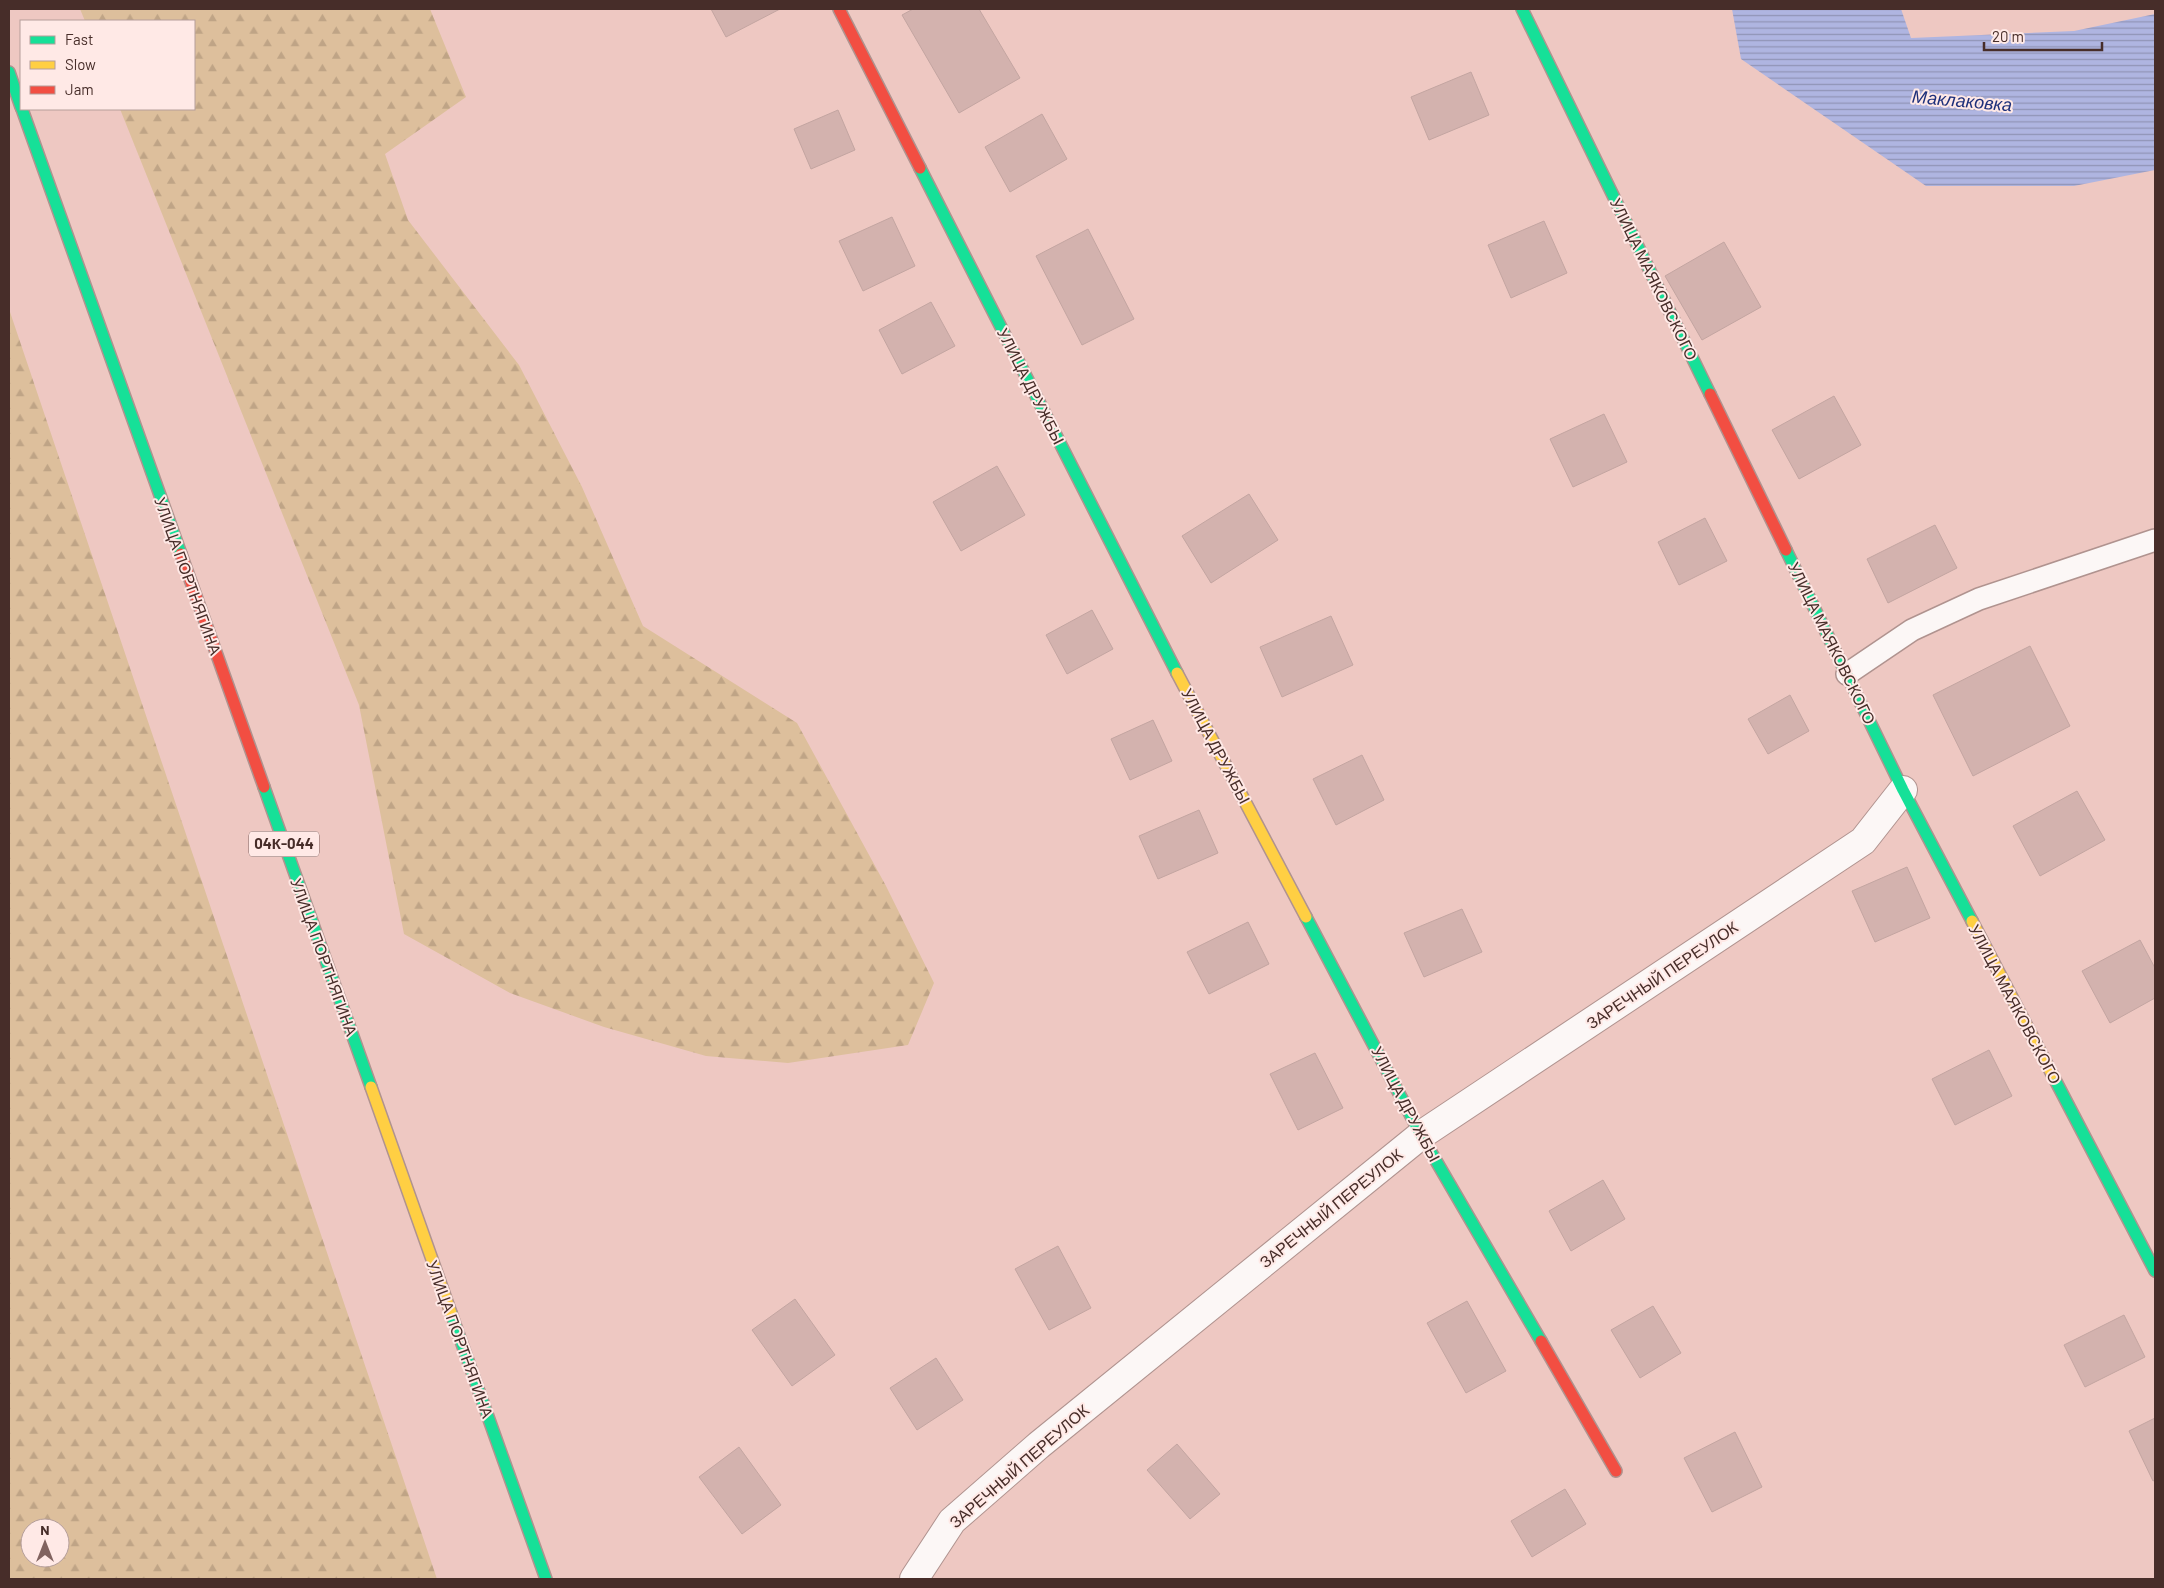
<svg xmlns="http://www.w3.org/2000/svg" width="2164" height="1588" font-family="Barlow,sans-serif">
	<defs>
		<pattern id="forest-firs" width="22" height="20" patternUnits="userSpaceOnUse" patternTransform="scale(1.25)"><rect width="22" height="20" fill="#ddbf9c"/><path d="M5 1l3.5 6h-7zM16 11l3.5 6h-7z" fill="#bfa486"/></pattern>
		<pattern id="water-rules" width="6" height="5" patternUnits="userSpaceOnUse" patternTransform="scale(1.25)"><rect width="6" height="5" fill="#afb5e1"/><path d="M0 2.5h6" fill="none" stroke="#9094b6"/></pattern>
	</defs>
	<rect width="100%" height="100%" fill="#eec8c2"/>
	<!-- forest -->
	<g fill="url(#forest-firs)" fill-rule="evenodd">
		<polygon points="80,9 430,9 466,97 385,154 408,220 519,365 582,487 643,626 797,723 886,886 934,983 908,1045 788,1063 706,1056 604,1027 510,993 404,934 359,705 120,109 194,109 194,21 85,21"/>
		<path d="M9,309L437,1579H9ZM30,1528H60V1558H30Z"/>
	</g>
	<!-- water -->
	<polygon fill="url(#water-rules)" points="1732,9 1901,9 1911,38 2074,31 2155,14 2155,170 2074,186 1926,186 1741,59"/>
	<!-- building -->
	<g fill="#d3b2ae" stroke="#c3a5a1">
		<polygon points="711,9 780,9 726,37"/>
		<polygon points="913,9 979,9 1020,78 959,113 902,15"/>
		<polygon points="1471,72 1489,115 1429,140 1411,97"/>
		<polygon points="838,110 855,150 811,169 794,129"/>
		<polygon points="1042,114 1067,159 1010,192 985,147"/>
		<polygon points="892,217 915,266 863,291 839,241"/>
		<polygon points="1544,221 1567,273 1511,298 1488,245"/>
		<polygon points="1088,229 1134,319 1082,345 1036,256"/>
		<polygon points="1724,242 1761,307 1702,340 1665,276"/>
		<polygon points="931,302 955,346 902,374 879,330"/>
		<polygon points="1834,396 1861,445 1799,479 1772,430"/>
		<polygon points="1604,414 1627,462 1573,487 1550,439"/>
		<polygon points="997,466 1025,515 961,551 933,502"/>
		<polygon points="1249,494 1278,540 1211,583 1182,536"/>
		<polygon points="1705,518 1727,561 1679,585 1658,542"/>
		<polygon points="1935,525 1957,568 1888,603 1867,559"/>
		<polygon points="1092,610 1113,649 1067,674 1046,635"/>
		<polygon points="1331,616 1353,665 1282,697 1260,647"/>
		<polygon points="2030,646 2070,726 1973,776 1933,695"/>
		<polygon points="1790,695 1809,731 1768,754 1748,719"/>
		<polygon points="1153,720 1172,761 1130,780 1111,739"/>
		<polygon points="1362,755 1384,800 1336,825 1313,779"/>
		<polygon points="2077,791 2105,840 2040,876 2013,826"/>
		<polygon points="1199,810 1218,853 1158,879 1139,836"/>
		<polygon points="1907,867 1930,918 1875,942 1852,891"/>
		<polygon points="1462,909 1482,952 1424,977 1404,933"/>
		<polygon points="1248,922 1269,964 1209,994 1187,952"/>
		<polygon points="2140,940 2155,968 2155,998 2110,1023 2082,971"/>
		<polygon points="1989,1050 2012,1096 1955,1125 1932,1079"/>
		<polygon points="1315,1053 1343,1108 1298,1130 1270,1074"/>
		<polygon points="1603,1180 1625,1219 1571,1251 1549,1211"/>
		<polygon points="1058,1246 1091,1308 1049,1330 1015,1269"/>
		<polygon points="795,1299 835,1355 792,1386 752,1330"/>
		<polygon points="1467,1301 1506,1371 1466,1393 1427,1323"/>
		<polygon points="1653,1306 1681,1353 1640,1378 1611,1330"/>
		<polygon points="2124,1315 2145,1357 2085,1387 2064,1345"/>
		<polygon points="936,1358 963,1400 917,1430 890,1388"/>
		<polygon points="2155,1418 2155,1480 2153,1481 2129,1431"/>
		<polygon points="1735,1432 1762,1487 1712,1512 1684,1458"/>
		<polygon points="1177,1444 1220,1494 1190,1519 1147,1470"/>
		<polygon points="739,1447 781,1505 742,1534 699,1477"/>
		<polygon points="1565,1489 1586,1524 1532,1557 1511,1521"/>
	</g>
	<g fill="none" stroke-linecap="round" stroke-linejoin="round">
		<!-- lane casing -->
		<g stroke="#b0938f" stroke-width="24">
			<polyline id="lane" points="1847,674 1912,630 1979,599 2155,540"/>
		</g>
		<!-- street casing -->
		<g stroke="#b0938f" stroke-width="30">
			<polyline id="street" points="914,1579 952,1521 1039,1445 1421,1135 1863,841 1903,790"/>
		</g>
		<!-- fast casing -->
		<g stroke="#b0938f" stroke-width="14">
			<g id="fast">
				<polyline points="1522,9 1710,394"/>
				<polyline points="9,72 21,107"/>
				<polyline points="22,109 181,554"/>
				<polyline points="920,168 1177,673"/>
				<polyline points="1786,550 1903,790 1972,921"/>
				<polyline points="264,787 371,1087"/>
				<polyline points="1306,917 1421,1135 1541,1341"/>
				<polyline points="2052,1074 2155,1271"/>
				<polyline points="451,1313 546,1579"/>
			</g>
		</g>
		<!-- slow casing -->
		<g stroke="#b0938f" stroke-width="14">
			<g id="slow">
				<polyline points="1177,673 1306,917"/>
				<polyline points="1972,921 2052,1074"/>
				<polyline points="371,1087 451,1313"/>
			</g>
		</g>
		<!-- jam casing -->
		<g stroke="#b0938f" stroke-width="14">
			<g id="jam">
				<polyline points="839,9 920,168"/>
				<polyline points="1710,394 1786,550"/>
				<polyline points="181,554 264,787"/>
				<polyline points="1541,1341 1616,1471"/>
			</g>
		</g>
		<!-- lane -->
		<use href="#lane" stroke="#fcf7f6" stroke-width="21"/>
		<!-- street -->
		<use href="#street" stroke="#fcf7f6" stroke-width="28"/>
		<!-- fast -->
		<use href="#fast" stroke="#16e098" stroke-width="11"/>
		<!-- slow -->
		<use href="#slow" stroke="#ffcf43" stroke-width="11"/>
		<!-- jam -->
		<use href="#jam" stroke="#f24e42" stroke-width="11"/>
	</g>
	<g text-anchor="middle" stroke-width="4" stroke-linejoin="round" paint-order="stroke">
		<!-- shield labels -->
		<rect fill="#ffe9e6" stroke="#7e6562" stroke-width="1" x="249" y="831.5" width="70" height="25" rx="4"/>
		<g font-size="15" font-weight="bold" fill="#472d29">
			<text x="284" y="849">04К-044</text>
		</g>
		<!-- street labels -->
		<g font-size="16" fill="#472d29" stroke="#ffe9e6">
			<text transform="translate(1654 279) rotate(64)" y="6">УЛИЦА МАЯКОВСКОГО</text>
			<text transform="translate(1031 386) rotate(63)" y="6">УЛИЦА ДРУЖБЫ</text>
			<text transform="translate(188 576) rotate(70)" y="6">УЛИЦА ПОРТНЯГИНА</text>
			<text transform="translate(1832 643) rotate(64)" y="6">УЛИЦА МАЯКОВСКОГО</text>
			<text transform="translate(1216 746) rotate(62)" y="6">УЛИЦА ДРУЖБЫ</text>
			<text transform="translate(324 957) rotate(70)" y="6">УЛИЦА ПОРТНЯГИНА</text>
			<text transform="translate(1662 975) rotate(-34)" y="6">ЗАРЕЧНЫЙ ПЕРЕУЛОК</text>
			<text transform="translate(2015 1004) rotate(62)" y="6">УЛИЦА МАЯКОВСКОГО</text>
			<text transform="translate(1406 1104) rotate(62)" y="6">УЛИЦА ДРУЖБЫ</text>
			<text transform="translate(1331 1208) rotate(-39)" y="6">ЗАРЕЧНЫЙ ПЕРЕУЛОК</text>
			<text transform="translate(460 1339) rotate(70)" y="6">УЛИЦА ПОРТНЯГИНА</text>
			<text transform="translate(1019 1466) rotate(-41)" y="6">ЗАРЕЧНЫЙ ПЕРЕУЛОК</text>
		</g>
		<!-- water labels -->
		<g font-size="18" font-style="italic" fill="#1e307a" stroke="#ffe9e6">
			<text transform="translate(1962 101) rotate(5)" y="6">Маклаковка</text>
		</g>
	</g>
	<!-- border -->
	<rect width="2164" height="1588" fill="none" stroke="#472d29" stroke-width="20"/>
	<!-- legend -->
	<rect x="20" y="20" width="175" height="90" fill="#ffe9e6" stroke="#b59e9a"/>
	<rect x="30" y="36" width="25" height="8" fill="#16e098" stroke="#b59e9a"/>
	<text x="65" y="45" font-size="15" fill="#472d29">Fast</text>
	<rect x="30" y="61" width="25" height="8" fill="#ffcf43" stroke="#b59e9a"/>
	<text x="65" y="70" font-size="15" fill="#472d29">Slow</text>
	<rect x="30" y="86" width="25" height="8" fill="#f24e42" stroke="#b59e9a"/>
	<text x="65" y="95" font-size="15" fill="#472d29">Jam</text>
	<!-- north arrow -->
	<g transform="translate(45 1543)"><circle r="24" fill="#ffe9e6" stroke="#b59e9a"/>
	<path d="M0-4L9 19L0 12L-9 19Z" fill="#81635f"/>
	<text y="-8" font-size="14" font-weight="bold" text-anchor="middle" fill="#472d29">N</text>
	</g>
	<!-- scale -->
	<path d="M1984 42v8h118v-8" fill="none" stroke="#472d29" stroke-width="2.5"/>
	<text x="1992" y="42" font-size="15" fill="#472d29" stroke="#ffe9e6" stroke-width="4" paint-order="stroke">20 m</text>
</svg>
